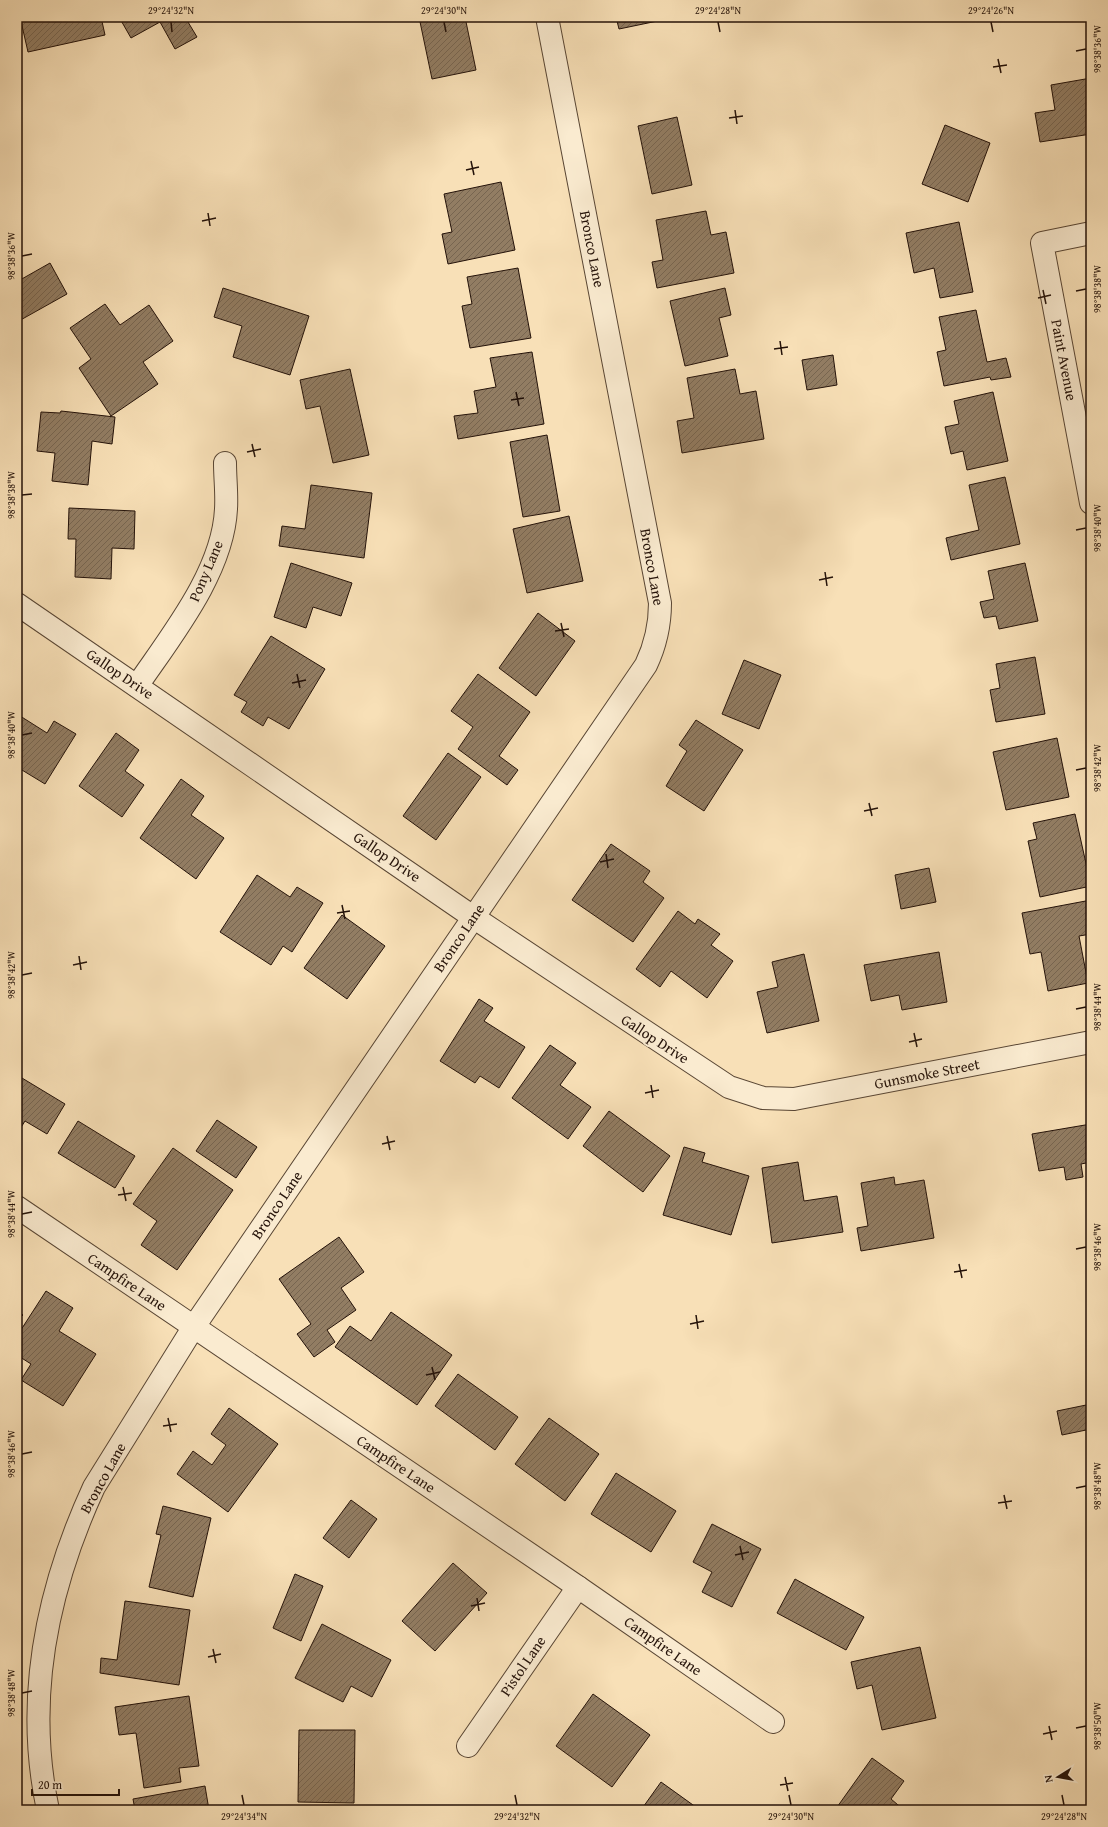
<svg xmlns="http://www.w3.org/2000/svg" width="1108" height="1827" font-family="'Gentium Book Plus',serif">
	<defs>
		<pattern id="building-hatch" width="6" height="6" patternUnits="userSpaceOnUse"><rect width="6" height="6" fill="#927d63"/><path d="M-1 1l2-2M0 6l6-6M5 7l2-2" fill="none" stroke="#776550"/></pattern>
	</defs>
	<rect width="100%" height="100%" fill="#f8e0b7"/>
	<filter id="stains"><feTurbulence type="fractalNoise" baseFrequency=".005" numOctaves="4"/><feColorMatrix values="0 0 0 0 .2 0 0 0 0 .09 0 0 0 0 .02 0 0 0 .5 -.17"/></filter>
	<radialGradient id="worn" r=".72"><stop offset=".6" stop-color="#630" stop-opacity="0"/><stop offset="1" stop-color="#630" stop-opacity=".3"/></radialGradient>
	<!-- building -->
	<g fill="url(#building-hatch)" stroke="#241209">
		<polygon points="20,17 101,17 105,35 28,52"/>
		<polygon points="119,17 185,17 197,37 175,49 160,22 131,38"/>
		<polygon points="419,17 465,17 476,70 432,79"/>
		<polygon points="616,17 672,17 672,18 619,29"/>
		<polygon points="1091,78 1091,134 1040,142 1035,113 1055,110 1051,85"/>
		<polygon points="677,117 692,185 652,194 638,126"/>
		<polygon points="945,125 990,143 968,202 922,184"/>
		<polygon points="501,182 515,250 448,264 442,234 452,232 444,194"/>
		<polygon points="706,211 711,235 726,232 734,273 657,288 652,262 663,260 656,220"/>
		<polygon points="959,222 973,292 940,298 934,268 914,273 906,233"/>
		<polygon points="50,263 67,294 17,322 17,275 20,280"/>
		<polygon points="518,268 531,338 470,348 462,306 472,304 467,277"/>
		<polygon points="223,288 309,316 290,375 233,357 242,326 214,317"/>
		<polygon points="725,288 731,315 719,318 728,356 685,366 670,301"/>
		<polygon points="105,304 120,325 149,305 173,341 143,362 158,384 111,416 79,368 91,359 70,328"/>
		<polygon points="976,310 987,362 1006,358 1011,377 991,380 990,377 944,386 937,352 946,350 939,317"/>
		<polygon points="532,352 544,424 458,439 454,416 478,413 474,391 496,387 490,358"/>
		<polygon points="833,355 837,385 807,390 802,360"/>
		<polygon points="350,369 369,455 333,463 320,406 306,409 300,380"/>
		<polygon points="735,369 740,394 756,391 764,439 682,453 677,421 694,418 687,378"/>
		<polygon points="993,392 1008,461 967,470 963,451 951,454 945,427 959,424 954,401"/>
		<polygon points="61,411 115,417 112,444 92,441 88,485 52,481 55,453 37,451 41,412 60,413"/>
		<polygon points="547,435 560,511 523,517 510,442"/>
		<polygon points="1005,477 1020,544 951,560 946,538 979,530 969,485"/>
		<polygon points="311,485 372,493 364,558 279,546 282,526 305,529"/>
		<polygon points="69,508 135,511 134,549 112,548 111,579 75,577 76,539 68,539"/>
		<polygon points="569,516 583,581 527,593 513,529"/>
		<polygon points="291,563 352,583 341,616 313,607 306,628 274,617"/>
		<polygon points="1025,563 1038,621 999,629 996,616 984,618 980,602 994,599 988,571"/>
		<polygon points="538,613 575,641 536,696 499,668"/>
		<polygon points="271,636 325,669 289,729 268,717 263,726 241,712 247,702 234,695"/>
		<polygon points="1035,657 1045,714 996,722 990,690 1000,688 996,664"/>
		<polygon points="744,660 781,675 759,729 722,714"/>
		<polygon points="478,674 530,712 499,756 518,770 507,785 458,749 473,727 451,711"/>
		<polygon points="17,714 47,733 54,721 76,734 45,784 17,767"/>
		<polygon points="696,720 743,750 704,811 666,786 687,751 679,745"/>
		<polygon points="116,733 139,750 125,771 144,785 122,817 79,786"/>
		<polygon points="1057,738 1069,797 1006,810 993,752"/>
		<polygon points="448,753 481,777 436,840 403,816"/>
		<polygon points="181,779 204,796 191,815 224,838 196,879 140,838"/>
		<polygon points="1075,814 1091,886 1040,897 1028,841 1037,839 1033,823"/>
		<polygon points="611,844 650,871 643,882 664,898 633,942 572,900"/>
		<polygon points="929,868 936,902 901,909 895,875"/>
		<polygon points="257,875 290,897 297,887 323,903 292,952 283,946 271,965 220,932"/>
		<polygon points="1091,900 1091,934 1079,936 1088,983 1048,991 1041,952 1030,954 1022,913"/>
		<polygon points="678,911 695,924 698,919 720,934 711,945 733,961 707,998 671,971 660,987 636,969"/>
		<polygon points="342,915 385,946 347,999 304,968"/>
		<polygon points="939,952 947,1002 902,1010 899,995 871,1001 864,965"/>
		<polygon points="804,954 819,1021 767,1033 757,992 778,987 772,962"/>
		<polygon points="479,999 493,1008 484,1021 525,1047 499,1088 480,1076 475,1083 440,1061"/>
		<polygon points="550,1045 576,1063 560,1085 591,1107 568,1139 512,1098"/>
		<polygon points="17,1075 65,1104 47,1134 25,1121 20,1129 17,1127"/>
		<polygon points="609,1111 670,1156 643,1192 583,1146"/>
		<polygon points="217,1120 257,1147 236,1178 196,1151"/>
		<polygon points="78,1121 135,1156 115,1188 58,1153"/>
		<polygon points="1091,1124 1091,1162 1081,1164 1083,1177 1066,1180 1064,1167 1039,1171 1032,1134"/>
		<polygon points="684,1147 705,1153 702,1162 749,1176 731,1235 663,1215"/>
		<polygon points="173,1148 233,1190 177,1270 141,1245 157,1221 133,1204"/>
		<polygon points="798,1162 804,1201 837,1196 843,1232 772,1243 762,1168"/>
		<polygon points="894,1177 895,1185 924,1180 934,1238 861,1251 857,1228 868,1226 861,1183"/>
		<polygon points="339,1237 364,1272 341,1288 356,1310 327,1330 335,1342 314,1357 297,1334 311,1324 279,1279"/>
		<polygon points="46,1291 73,1308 59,1331 96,1354 63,1406 21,1380 31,1364 17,1355 17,1336"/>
		<polygon points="17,1310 23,1315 17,1321"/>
		<polygon points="391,1312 452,1355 417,1405 335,1347 350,1326 371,1341"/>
		<polygon points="458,1374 518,1417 495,1450 435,1406"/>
		<polygon points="1091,1404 1091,1429 1062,1435 1057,1411"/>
		<polygon points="229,1408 278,1444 228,1512 177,1474 193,1451 212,1465 226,1445 211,1434"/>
		<polygon points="549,1418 599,1454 565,1501 515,1464"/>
		<polygon points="616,1473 676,1511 651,1552 591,1514"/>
		<polygon points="351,1500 377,1519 349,1558 323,1538"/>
		<polygon points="163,1506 211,1518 193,1597 149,1587 161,1535 156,1534"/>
		<polygon points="712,1524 761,1549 732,1607 702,1592 712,1572 693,1562"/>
		<polygon points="453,1563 487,1593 435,1651 402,1621"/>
		<polygon points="295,1574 323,1586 301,1641 273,1628"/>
		<polygon points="795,1579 864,1617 846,1650 777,1613"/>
		<polygon points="125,1601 190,1610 179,1685 100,1673 101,1658 117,1660"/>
		<polygon points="322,1624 391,1660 372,1697 351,1686 343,1702 295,1678"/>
		<polygon points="920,1647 936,1718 882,1730 872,1685 857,1689 851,1662"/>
		<polygon points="593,1694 650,1735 612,1787 556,1746"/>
		<polygon points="189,1696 199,1766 179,1768 181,1782 144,1788 136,1733 119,1735 115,1707"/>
		<polygon points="299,1730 355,1730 354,1803 298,1802"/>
		<polygon points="872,1758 904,1781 891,1799 904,1810 835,1810"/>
		<polygon points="661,1782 700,1810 641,1810"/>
		<polygon points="205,1786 209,1810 135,1810 133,1799"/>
	</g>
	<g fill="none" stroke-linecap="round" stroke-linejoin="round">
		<!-- street casing -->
		<g stroke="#594634" stroke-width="24">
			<g id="street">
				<polyline points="1091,233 1042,243 1091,503"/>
				<polyline points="17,604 473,917 729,1087 763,1098 794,1099 1091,1042"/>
				<path d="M137,686C171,636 223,572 226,509C227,494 225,478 225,463"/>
				<polyline points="17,1207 578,1587 773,1722"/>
				<polyline points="468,1746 578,1587"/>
				<path d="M48,1810C24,1698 47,1589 94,1487L193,1328L646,665C656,644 660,626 660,603L547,17"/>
			</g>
		</g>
		<!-- street -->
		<use href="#street" stroke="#faebd0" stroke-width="22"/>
	</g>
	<!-- ticks -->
	<path fill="none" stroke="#241209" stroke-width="1.5" d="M171,22L172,32M444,22L446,32M718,22L720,32M991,22L993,32M1076,51L1086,49M998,59L1001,73M993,67L1007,65M735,110L737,124M729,118L743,116M471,161L474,175M466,170L479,167M208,213L210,226M202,221L216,218M22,256L32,254M1043,290L1046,304M1076,291L1086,289M1038,298L1051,295M780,341L782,355M774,349L788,347M516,392L519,406M511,400L524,398M252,444L255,457M247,452L261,449M22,495L32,494M1076,530L1086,528M825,572L827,586M819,580L833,577M561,623L564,637M555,631L569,629M297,674L300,688M292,683L306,680M22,735L32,733M1076,770L1086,768M869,803L872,816M864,811L878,808M606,854L608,868M600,862L614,859M342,905L345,919M337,913L350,911M79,956L81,970M73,965L87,962M22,975L32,973M1076,1009L1086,1007M914,1033L917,1047M909,1042L922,1039M651,1085L653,1098M645,1093L659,1090M387,1136L390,1150M382,1144L395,1141M123,1187L126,1201M118,1195L132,1193M22,1214L32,1212M1076,1249L1086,1247M959,1264L962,1278M954,1272L967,1270M696,1315L698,1329M690,1324L704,1321M432,1367L435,1380M426,1375L440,1372M168,1418L171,1432M163,1426L177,1424M22,1454L32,1452M1076,1488L1086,1486M1004,1495L1007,1509M998,1503L1012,1501M740,1546L743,1560M735,1555L749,1552M477,1598L479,1611M471,1606L485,1603M213,1649L216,1663M208,1657L221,1654M22,1693L32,1691M1049,1726L1052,1740M1076,1728L1086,1726M1043,1734L1057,1731M785,1777L788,1791M780,1785L793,1783M242,1795L244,1805M515,1795L517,1805M789,1795L791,1805M1062,1795L1064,1805"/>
	<g text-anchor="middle" stroke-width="4" stroke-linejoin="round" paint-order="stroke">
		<!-- street labels -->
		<g font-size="15" fill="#241209" stroke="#faebd0">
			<text transform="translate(592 249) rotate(79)" y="5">Bronco Lane</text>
			<text transform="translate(1064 360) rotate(79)" y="5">Paint Avenue</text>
			<text transform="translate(652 567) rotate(80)" y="5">Bronco Lane</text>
			<text transform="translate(206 571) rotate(-67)" y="5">Pony Lane</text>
			<text transform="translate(120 674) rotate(34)" y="5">Gallop Drive</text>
			<text transform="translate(387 857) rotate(34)" y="5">Gallop Drive</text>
			<text transform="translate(459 938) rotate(-56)" y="5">Bronco Lane</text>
			<text transform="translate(655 1039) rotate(33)" y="5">Gallop Drive</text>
			<text transform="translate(927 1074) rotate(-11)" y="5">Gunsmoke Street</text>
			<text transform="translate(277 1205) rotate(-56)" y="5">Bronco Lane</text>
			<text transform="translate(127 1282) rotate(34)" y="5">Campfire Lane</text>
			<text transform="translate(396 1464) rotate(34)" y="5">Campfire Lane</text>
			<text transform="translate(103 1478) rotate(-61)" y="5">Bronco Lane</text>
			<text transform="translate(663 1646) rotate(35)" y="5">Campfire Lane</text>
			<text transform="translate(523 1666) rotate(-56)" y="5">Pistol Lane</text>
		</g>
	</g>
	<!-- margin -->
	<rect width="1108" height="1827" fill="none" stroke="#f8e0b7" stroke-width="44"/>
	<!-- north arrow -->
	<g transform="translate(1058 1777) rotate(259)" stroke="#faebd0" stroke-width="3" paint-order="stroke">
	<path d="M0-3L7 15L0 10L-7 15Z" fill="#241209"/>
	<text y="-6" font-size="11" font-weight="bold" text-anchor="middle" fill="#241209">N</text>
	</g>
	<!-- scale -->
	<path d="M32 1789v6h87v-6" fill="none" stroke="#241209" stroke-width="2"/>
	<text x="38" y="1789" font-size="12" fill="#241209" stroke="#faebd0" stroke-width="3" paint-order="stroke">20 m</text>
	<rect x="22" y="22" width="1064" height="1783" fill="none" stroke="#241209" stroke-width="1.5"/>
	<g font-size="10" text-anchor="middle" fill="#241209">
		<text x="171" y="14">29°24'32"N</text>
		<text x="444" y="14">29°24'30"N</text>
		<text x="718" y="14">29°24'28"N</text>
		<text x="991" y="14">29°24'26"N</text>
		<text transform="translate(1097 49) rotate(-90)" y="4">98°38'36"W</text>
		<text transform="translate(11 256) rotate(-90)" y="4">98°38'36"W</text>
		<text transform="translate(1097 289) rotate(-90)" y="4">98°38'38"W</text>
		<text transform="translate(11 495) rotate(-90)" y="4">98°38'38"W</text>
		<text transform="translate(1097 528) rotate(-90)" y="4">98°38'40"W</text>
		<text transform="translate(11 735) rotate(-90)" y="4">98°38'40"W</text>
		<text transform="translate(1097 768) rotate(-90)" y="4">98°38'42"W</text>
		<text transform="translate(11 975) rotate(-90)" y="4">98°38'42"W</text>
		<text transform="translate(1097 1007) rotate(-90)" y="4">98°38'44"W</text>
		<text transform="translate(11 1214) rotate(-90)" y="4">98°38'44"W</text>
		<text transform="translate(1097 1247) rotate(-90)" y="4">98°38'46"W</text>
		<text transform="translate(11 1454) rotate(-90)" y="4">98°38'46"W</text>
		<text transform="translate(1097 1486) rotate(-90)" y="4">98°38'48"W</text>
		<text transform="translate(11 1693) rotate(-90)" y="4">98°38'48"W</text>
		<text transform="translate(1097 1726) rotate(-90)" y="4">98°38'50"W</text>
		<text x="244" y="1820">29°24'34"N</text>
		<text x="517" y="1820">29°24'32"N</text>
		<text x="791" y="1820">29°24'30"N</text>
		<text x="1064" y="1820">29°24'28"N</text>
	</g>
	<rect width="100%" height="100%" filter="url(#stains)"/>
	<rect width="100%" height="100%" fill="url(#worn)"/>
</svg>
